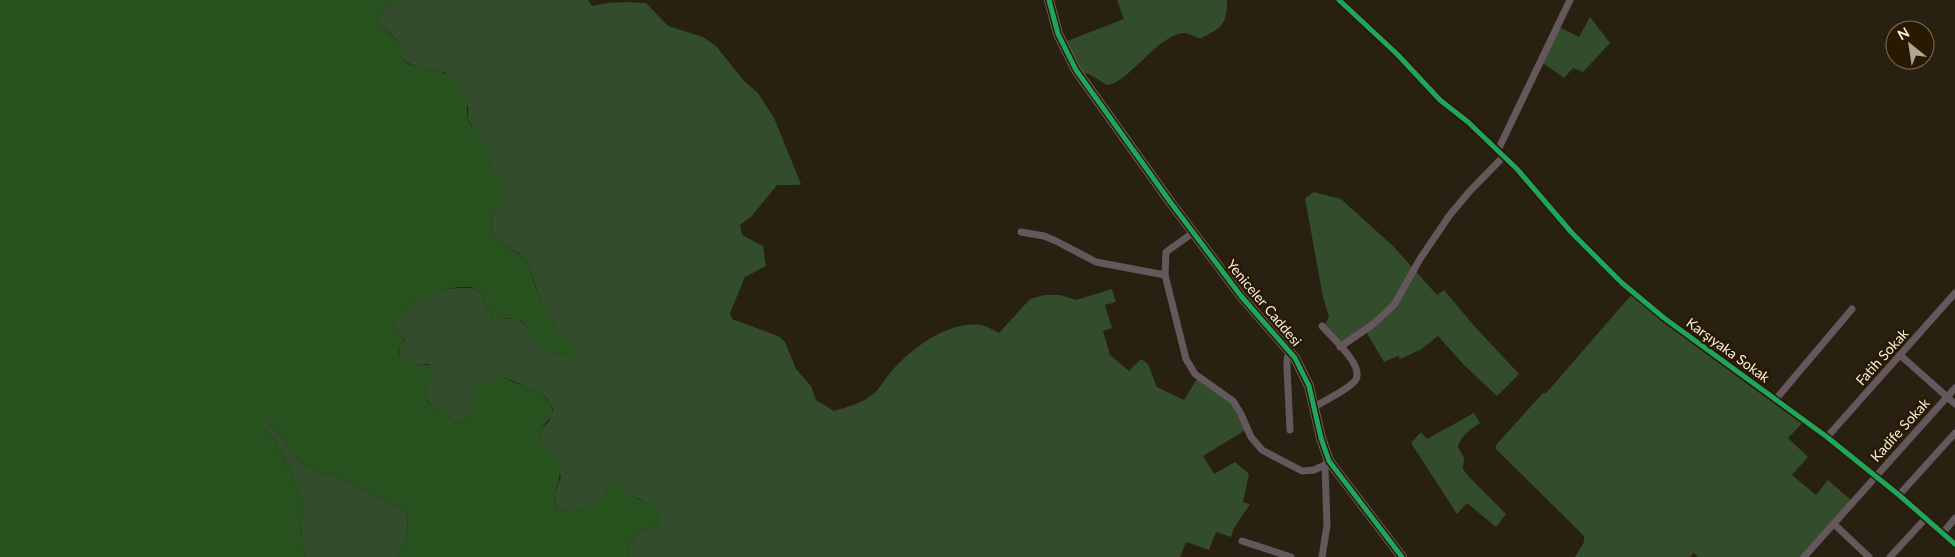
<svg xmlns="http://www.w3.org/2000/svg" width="1955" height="557" font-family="Lato,sans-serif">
	<rect width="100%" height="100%" fill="#282010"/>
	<!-- green -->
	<g fill="#334d2c">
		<path d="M395,0H588L592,6C611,1 627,2 646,3L668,26L703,37L716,46L744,81L758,93L774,118L801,184L798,185H777L751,217L740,225L742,235L763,246L766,266L745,277L730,313L732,319L778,336L785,342L796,369L811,386L816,400L834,411C847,407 863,403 873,394C880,389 884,380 890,373C911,349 946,321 981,325C987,326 993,330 999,333L1030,299L1045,295H1060L1076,300L1112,289L1116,302L1105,305L1112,328L1103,331L1110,355L1129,371L1141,359L1148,364L1157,387L1184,400L1198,377L1224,393L1247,429L1203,456L1214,474L1235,462L1249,474L1243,502L1250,504L1234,528L1231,537L1216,532L1209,550L1186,542L1180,557H629C627,533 645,534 660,522L656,507L631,495L603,496C601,500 599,504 595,506C586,510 565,512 557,508L554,496L561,477L551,453C541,449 540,440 540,430L549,421L553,409L547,398L539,392L506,378L474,397L471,413L461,421L452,423L449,416L432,407L426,397L429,364L418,365L401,358C398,349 401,345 405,338C402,335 396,331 395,326C392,315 422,297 431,293C440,289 471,285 478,290L493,319L518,318L554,353L574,346C564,335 552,324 545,310C541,301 538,291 534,281C531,274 531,266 526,260C516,249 497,245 492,230C488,218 497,208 503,199L490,167L486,142L477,135L472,126L468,119V107L446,73C436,70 408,68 403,58C400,53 402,46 397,40C391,33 385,32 378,21L383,8Z"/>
		<path d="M1117,0H1227C1227,24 1222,28 1201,38C1194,38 1189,32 1182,33C1155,38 1126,85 1107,85L1089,74L1077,72L1062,43L1124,19Z"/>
		<polygon points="1590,17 1610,43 1583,72 1573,68 1564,78 1540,61 1557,26 1579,37"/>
		<polygon points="1314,192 1341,199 1393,246 1437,295 1444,290 1476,328 1519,374 1497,396 1464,365 1438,336 1420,350 1400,359 1398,356 1384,362 1365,330 1340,347 1323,328 1329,317 1323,297 1305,198"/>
		<polygon points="1633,293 1805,420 1788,438 1808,457 1792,475 1816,495 1828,480 1853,502 1804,557 1698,557 1694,553 1690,557 1575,557 1584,542 1584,536 1496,449 1496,445 1542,394 1547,392"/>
		<path d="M1474,413L1480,423C1470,430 1461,435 1458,447L1464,458L1463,469L1469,477L1506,514L1496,527L1467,503L1457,514L1411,443L1421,432L1427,439Z"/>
		<path d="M263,421L269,423L300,462L311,470L341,478L405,510C412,524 405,545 396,557H306L301,539L303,502L293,476L275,441L263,426Z"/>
	</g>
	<!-- forest -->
	<path fill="#27511d" d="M0,0H395L383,8L378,21C385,33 397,37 401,46C404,52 400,59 407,63C410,66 417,66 421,67C438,70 454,74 463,90C468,99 466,110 468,120C472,130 481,135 487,143C491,150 488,158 490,166C493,176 503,182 504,192C506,206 486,212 492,230C497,245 515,249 525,259C531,265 531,273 533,280C538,292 545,312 552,321C560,332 570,340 577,350C567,368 541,344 532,334C528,330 526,323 520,320C513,316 501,319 493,319L478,290C460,277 386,306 397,331L405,335L399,352L401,357L418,365H433L434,369C425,388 419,408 446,412L453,423C476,417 469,409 476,390C483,384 491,379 501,378C507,378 511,381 516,383C533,388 552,395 553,414L540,430C541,458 553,446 558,462C565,484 549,489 557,508C566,512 594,509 600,501C604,496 603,487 609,484C620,478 630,495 638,499C644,502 652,502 656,507C659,510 660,517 660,522C645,534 627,533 629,557H396C405,545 412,524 405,510L341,478L311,470L300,462L269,423L263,422V426L275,441L293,476L303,502L301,539L306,557H0Z"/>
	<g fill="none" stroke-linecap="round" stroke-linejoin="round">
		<!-- street -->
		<g stroke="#65585c" stroke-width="7">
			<polyline points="1339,0 1397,54 1440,100 1468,122 1517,169 1572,233 1622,283 1664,318 1827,437 1899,495 1955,544"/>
			<polyline points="1498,150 1570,0"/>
			<polyline points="1021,232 1044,236 1056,241 1096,262 1165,275 1166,252 1194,232"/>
			<polyline points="1165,275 1186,359 1195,374 1233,401 1241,414 1251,437 1262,450 1302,471 1314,470 1325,465"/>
			<polyline points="1340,347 1372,325 1394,305 1420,259 1449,216 1469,192 1504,156"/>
			<polyline points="1900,355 1955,404"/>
			<polyline points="1776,399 1852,309"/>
			<path d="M1314,407C1327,399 1344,392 1354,382C1368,368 1331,337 1322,326"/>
			<polyline points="1290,430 1287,368 1287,359 1290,351"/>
			<polyline points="1827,437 1955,293"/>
			<polyline points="1899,495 1955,433"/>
			<polyline points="1834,524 1869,557"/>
			<polyline points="1943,533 1955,518"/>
			<polyline points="1242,541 1291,557"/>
			<polyline points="1322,557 1327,525 1325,468 1326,463"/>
			<polyline points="1804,557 1955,388"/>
			<polyline points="1890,557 1926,518"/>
		</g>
		<!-- secondary -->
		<polyline stroke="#695a5c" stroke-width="10" points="1049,0 1058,34 1076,70 1171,203 1241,296 1295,358 1309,386 1321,438 1329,461 1402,557"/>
		<!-- cycleway casing -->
		<g stroke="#291900" stroke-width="8">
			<g id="cycleway">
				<polyline points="1049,0 1058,34 1076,70 1171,203 1241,296 1295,358 1309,386 1321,438 1329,461 1402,557"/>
				<polyline points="1339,0 1397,54 1440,100 1468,122 1517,169 1572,233 1622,283 1664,318 1827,437 1899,495 1955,544"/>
			</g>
		</g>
		<!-- cycleway -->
		<use href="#cycleway" stroke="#20a55d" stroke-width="5"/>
	</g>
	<g text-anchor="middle" stroke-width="5" stroke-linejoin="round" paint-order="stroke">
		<!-- street labels -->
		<g font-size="14" fill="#faf0e0" stroke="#291900">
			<text transform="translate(1264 303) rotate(50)" y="5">Yeniceler Caddesi</text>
			<text transform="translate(1728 350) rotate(36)" y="5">Karşıyaka Sokak</text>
			<text transform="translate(1882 357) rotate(-48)" y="5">Fatih Sokak</text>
			<text transform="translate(1900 430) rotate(-48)" y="5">Kadife Sokak</text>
		</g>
	</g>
	<!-- north arrow -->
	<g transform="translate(1910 45) rotate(330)"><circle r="24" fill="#291900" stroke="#7d6f5a"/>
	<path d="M0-4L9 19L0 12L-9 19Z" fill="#b0a797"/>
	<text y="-8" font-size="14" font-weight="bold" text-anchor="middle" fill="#faf0e0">N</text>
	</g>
</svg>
